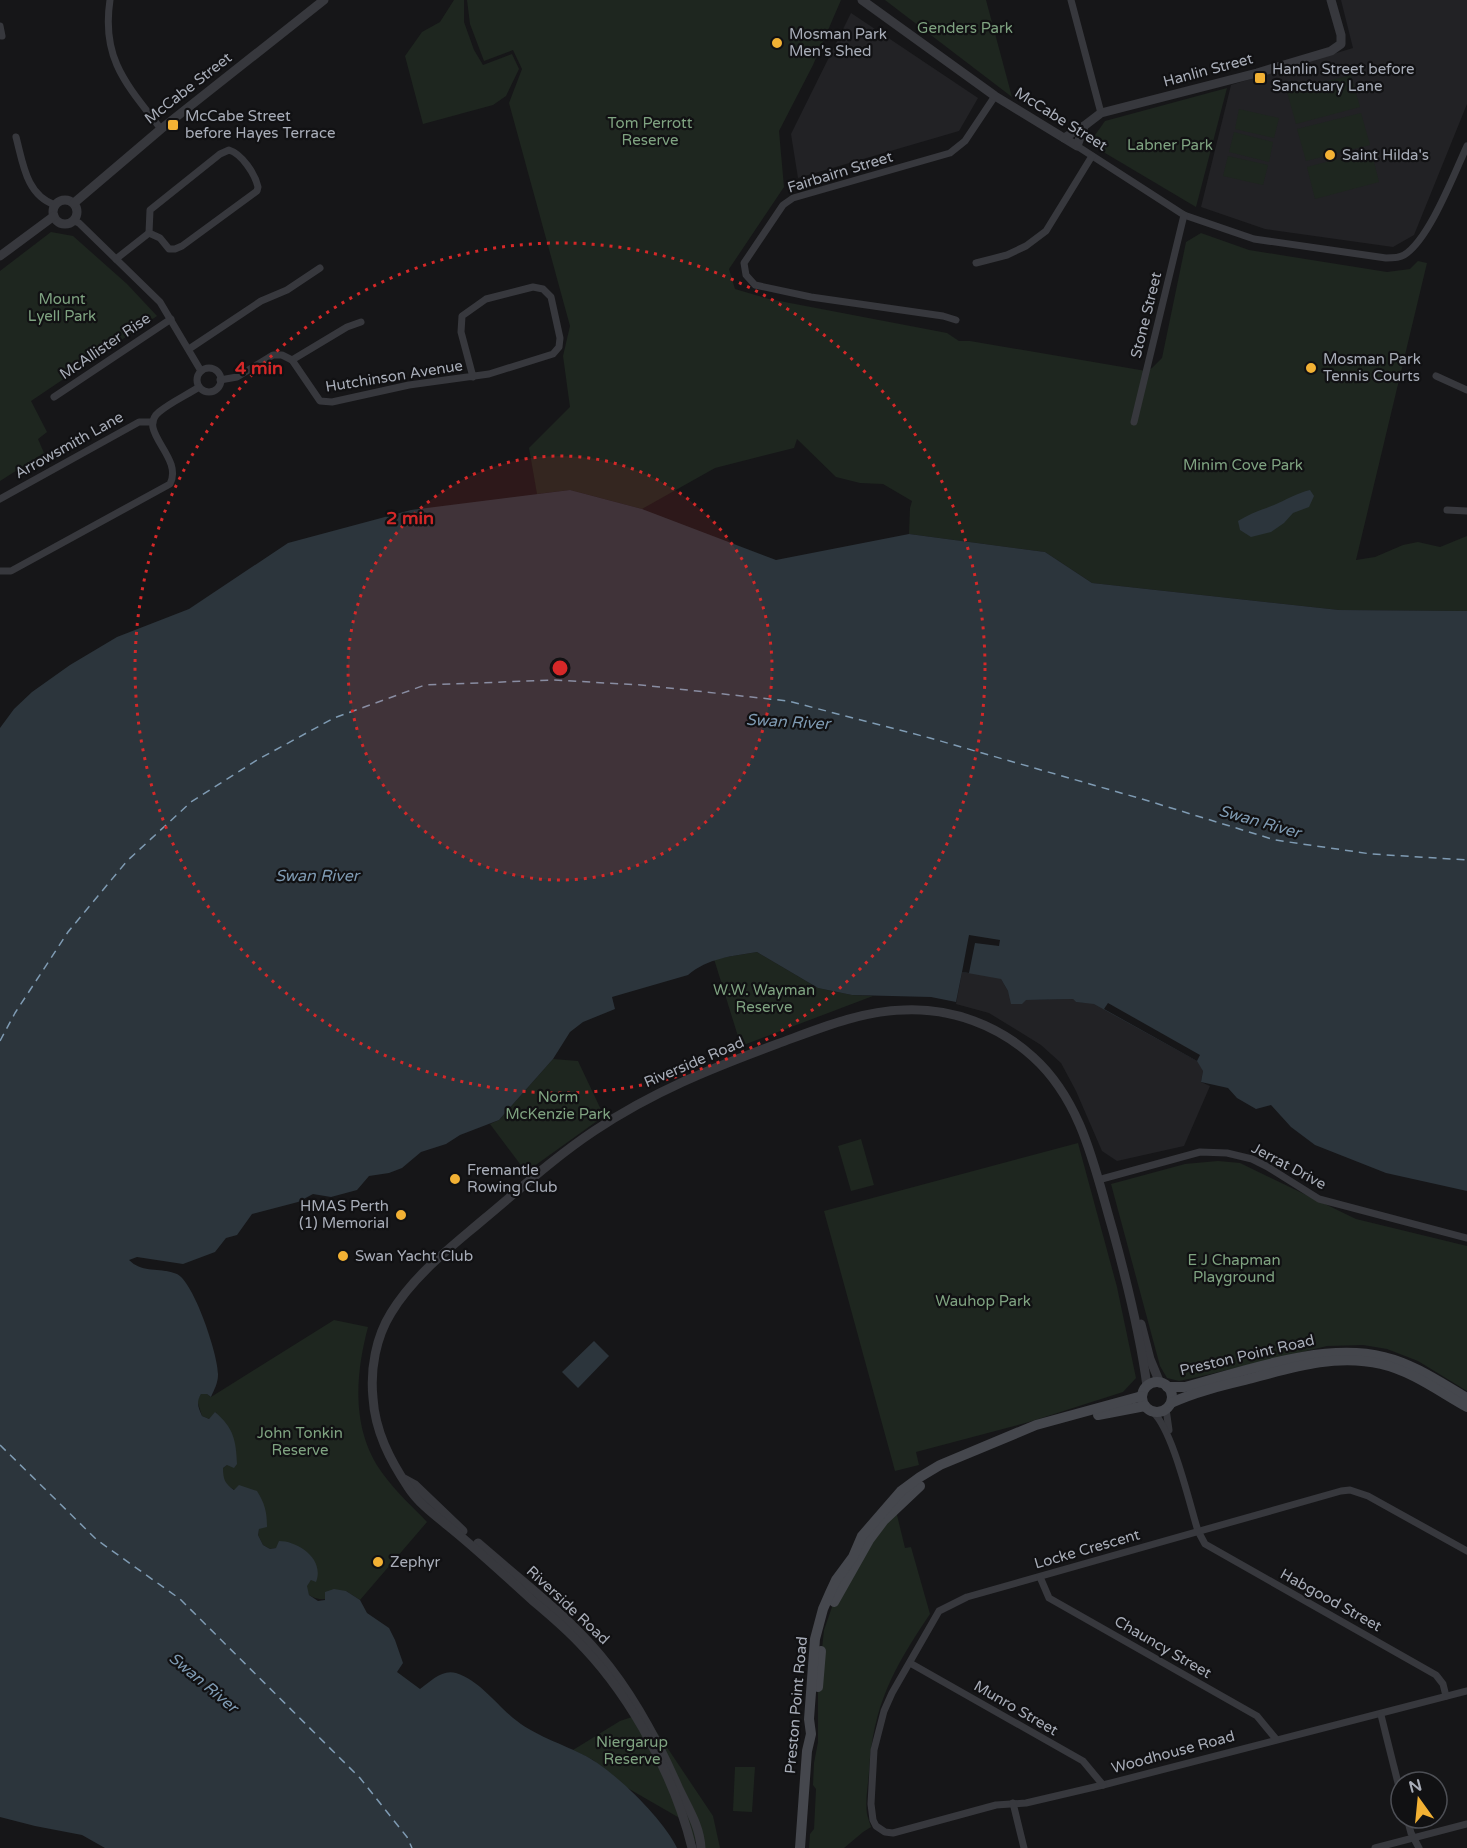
<svg xmlns="http://www.w3.org/2000/svg" width="1467" height="1848" font-family="'Varela Round',sans-serif">
	<rect width="100%" height="100%" fill="#161618"/>
	<!-- built -->
	<g fill="#222225">
		<polygon points="1341,0 1467,0 1467,104 1414,235 1393,247 1265,229 1201,207 1231,85 1353,48"/>
		<polygon points="851,13 978,98 959,131 798,178 791,134"/>
		<polygon points="969,935 1001,979 1008,991 1026,1000 1073,999 1076,1002 1094,1003 1200,1055 1203,1071 1201,1082 1210,1086 1184,1146 1117,1161 1102,1151 1076,1091 1061,1063 1041,1045 989,1013 956,1004"/>
	</g>
	<!-- green -->
	<g fill="#1e261f">
		<polygon points="454,0 464,0 464,22 474,50 483,65 512,54 519,69 506,96 493,105 423,124 405,56 422,32 440,22"/>
		<polygon points="467,0 841,0 813,65 779,131 784,187 729,269 735,289 769,299 947,333 959,341 970,341 1146,371 1152,368 1162,358 1186,242 1201,233 1249,250 1387,272 1410,269 1418,261 1427,263 1356,560 1375,557 1403,545 1418,542 1440,547 1467,536 1467,611 1339,610 1092,583 1045,552 909,534 910,508 912,501 883,484 860,483 836,477 797,439 794,448 715,468 642,509 570,490 537,494 529,448 570,407 563,356 570,326 509,103 522,69 513,50 484,61 470,24"/>
		<polygon points="885,0 986,0 1012,97"/>
		<polygon points="1351,75 1360,107 1296,124 1287,92"/>
		<polygon points="1227,88 1196,207 1095,147 1093,138 1105,121"/>
		<polygon points="1239,109 1279,118 1274,138 1235,129"/>
		<polygon points="1361,113 1370,145 1306,161 1297,129"/>
		<polygon points="1234,132 1273,142 1269,162 1229,152"/>
		<polygon points="1371,150 1379,182 1315,199 1307,167"/>
		<polygon points="1228,156 1268,165 1263,185 1223,176"/>
		<polygon points="51,232 73,236 127,284 157,316 31,401 47,432 38,439 44,453 0,481 0,271"/>
		<polygon points="757,952 818,988 852,995 873,996 741,1046 714,959"/>
		<polygon points="553,1059 578,1061 604,1116 526,1172 490,1124 499,1120"/>
		<polygon points="861,1139 874,1185 851,1191 838,1146"/>
		<polygon points="1078,1143 1117,1287 1136,1378 1123,1392 1029,1422 916,1452 919,1465 895,1471 824,1211"/>
		<polygon points="1218,1161 1240,1163 1356,1219 1467,1246 1467,1391 1418,1361 1387,1349 1363,1345 1327,1346 1198,1377 1179,1381 1167,1378 1160,1366 1111,1184 1185,1164"/>
		<path d="M334,1320L368,1327C355,1376 351,1431 383,1474C396,1492 413,1507 427,1522L360,1600L346,1591C331,1597 324,1604 309,1595L306,1586L311,1580L276,1548L270,1549L263,1545L258,1535L259,1529L235,1490L226,1485L223,1477V1468L227,1465L216,1412L209,1419L202,1416L197,1400L201,1394H207L211,1397Z"/>
		<path d="M894,1513L897,1515L905,1548L911,1547L930,1614C893,1669 873,1705 869,1772C868,1786 865,1801 867,1814C868,1819 870,1823 871,1827L863,1832L844,1848H809L810,1834L814,1829L816,1789L813,1785L814,1763L818,1742V1687L824,1630L833,1604L845,1582Z"/>
		<polygon points="644,1713 713,1816 720,1848 699,1848 683,1820 624,1786 593,1760 573,1750 620,1721"/>
		<polygon points="735,1767 755,1767 752,1812 733,1811"/>
	</g>
	<!-- water -->
	<g fill="#2c353c">
		<path d="M570,490L642,509L776,560L909,534L1045,552L1092,583L1339,610L1467,611V1191L1386,1173L1315,1145L1291,1127L1271,1105L1256,1109L1237,1098L1228,1088L1201,1082L1203,1071L1197,1061L1094,1004L1076,1002L1073,999L1026,1000L1022,1004H1011L1008,991L1001,979L962,972L956,1002L931,997L852,995L818,988L757,952C732,956 708,958 688,975L612,997L615,1009L583,1022L570,1032L553,1059L499,1120L460,1135L446,1144L421,1152L402,1168L389,1173L369,1176L357,1190L331,1197L313,1194L298,1202L252,1214L237,1235L226,1238L215,1252L183,1264L137,1257L129,1260C143,1274 160,1267 177,1274C194,1282 219,1357 218,1375C218,1383 214,1390 211,1397L207,1394H201C196,1402 198,1407 202,1416L209,1419L215,1412C234,1428 236,1441 237,1464L234,1468L227,1465L223,1468C223,1479 225,1484 234,1490L239,1485L257,1491C265,1504 267,1512 267,1527L259,1529L258,1535L263,1545L270,1549L276,1548L279,1541C298,1541 325,1559 316,1582L311,1580L307,1586L309,1595L318,1601L325,1600V1592L334,1589L346,1591L360,1600L367,1613L389,1628L395,1640L403,1663L397,1672L420,1689C431,1681 442,1669 456,1673C481,1681 497,1706 517,1721C537,1737 569,1746 591,1759C618,1775 664,1820 677,1848H105L82,1835L35,1826L0,1817V728L14,709L32,692L70,665L117,637L189,609L288,543L411,510Z"/>
		<path d="M1310,490L1314,496L1309,507L1293,513L1284,523L1271,532L1251,537L1240,530L1238,521C1249,514 1261,510 1274,505C1286,500 1297,493 1310,490Z"/>
		<polygon points="594,1341 609,1356 578,1388 562,1372"/>
	</g>
	<!-- pier -->
	<g fill="#161618">
		<polygon points="969,935 1000,940 999,946 975,943 969,973 962,972"/>
		<polygon points="1108,1003 1200,1055 1197,1061 1104,1009"/>
	</g>
	<g fill="none" stroke-linecap="round" stroke-linejoin="round">
		<!-- ferry -->
		<g stroke="#7f9bb3" stroke-width="1.5" stroke-dasharray="8 6" stroke-linecap="butt">
			<polyline points="0,1041 15,1013 68,932 127,861 191,802 257,760 334,718 425,685 554,680 641,685 788,701 930,738 1142,799 1275,840 1371,854 1467,860"/>
			<polyline points="0,1445 97,1540 180,1599 360,1778 407,1837 412,1848"/>
		</g>
		<!-- minor -->
		<g stroke="#37383d" stroke-width="7">
			<path d="M110,0C101,59 127,85 161,129"/>
			<polyline points="1071,0 1101,113"/>
			<polyline points="0,26 2,36"/>
			<path d="M16,137C23,163 26,195 55,205"/>
			<path d="M1077,146L1184,215L1254,239L1386,258C1392,258 1399,258 1404,255C1429,240 1454,174 1467,146"/>
			<path d="M229,150C242,154 255,174 258,187L257,191L182,246L175,249H169L160,238L149,233L150,210L220,154Z"/>
			<polyline points="74,221 79,223 160,302 201,371"/>
			<polyline points="116,259 149,233"/>
			<polyline points="976,263 1007,255 1026,246 1046,231 1092,156"/>
			<polyline points="956,320 943,316 811,297 755,285 746,275 744,263 783,205 793,198 950,153 965,141 995,96"/>
			<polyline points="189,349 261,301 287,290 320,268"/>
			<polyline points="292,360 347,327 361,322"/>
			<circle cx="209" cy="380" r="12"/>
			<polyline points="1436,376 1467,390"/>
			<polyline points="220,380 237,377 273,355 282,355 292,360 320,401 332,402 409,385 489,374 553,354 559,347 560,338 551,297 543,289 533,287 486,299 462,316 461,332 473,377"/>
			<polyline points="54,397 171,319"/>
			<polyline points="1134,422 1184,215"/>
			<polyline points="0,499 139,422 153,422"/>
			<polyline points="1447,510 1467,511"/>
			<path d="M0,571H11L170,484C184,457 136,431 159,412C171,402 187,395 199,387"/>
			<polyline points="1098,1180 1200,1152 1227,1153 1252,1159 1266,1166 1319,1199 1467,1238"/>
			<polyline points="1166,1409 1169,1430"/>
			<path d="M1153,1412C1173,1431 1189,1502 1198,1531L1205,1544L1436,1675L1443,1684L1446,1696"/>
			<polyline points="1467,1551 1368,1496 1350,1490 1341,1491 967,1597 939,1611 892,1693 884,1711 874,1750 871,1804 873,1820 876,1826 885,1832 893,1833 996,1805 1026,1803 1103,1785 1467,1691"/>
			<polyline points="1040,1577 1049,1598 1257,1716 1276,1739"/>
			<polyline points="910,1663 1083,1761 1103,1785"/>
			<polyline points="1381,1715 1401,1795"/>
			<polyline points="1013,1803 1024,1848"/>
			<polyline points="1407,1818 1411,1833 1419,1848"/>
			<polyline points="1375,1848 1467,1824"/>
		</g>
		<!-- tertiary -->
		<g stroke="#37383d" stroke-width="9">
			<polyline points="862,0 995,96 1077,146 1084,126"/>
			<polyline points="1064,138 1084,126 1101,113 1257,73 1331,51 1341,44 1341,35 1331,0"/>
			<circle cx="65" cy="212" r="12"/>
			<polyline points="74,203 161,129 324,0"/>
			<polyline points="0,256 54,216"/>
			<polyline points="1141,1324 1150,1359 1160,1383"/>
			<polyline points="404,1479 415,1485 463,1531"/>
			<path d="M478,1543C519,1579 565,1613 600,1655C634,1695 658,1741 679,1789C688,1808 700,1826 701,1848"/>
			<path d="M692,1848C675,1778 633,1700 584,1648C568,1630 550,1615 532,1600C508,1578 484,1556 459,1535C443,1521 420,1506 408,1487C390,1460 375,1431 373,1398C370,1369 376,1337 391,1313C414,1275 450,1248 484,1219C520,1189 555,1157 594,1131C652,1092 712,1068 777,1044C818,1029 860,1011 904,1010C952,1008 998,1025 1033,1057C1083,1102 1095,1170 1113,1231C1127,1282 1140,1334 1147,1386"/>
		</g>
		<!-- secondary -->
		<g stroke="#45474d" stroke-width="10">
			<circle cx="1157" cy="1397" r="15"/>
			<path d="M1167,1387H1185C1246,1371 1322,1342 1384,1357C1414,1364 1441,1383 1467,1398"/>
			<path d="M1171,1403C1195,1392 1220,1386 1245,1380C1290,1368 1335,1353 1381,1364C1412,1371 1440,1392 1467,1407"/>
			<polyline points="1098,1415 1145,1406"/>
			<polyline points="834,1602 869,1540 884,1520 920,1486"/>
			<polyline points="818,1687 821,1651"/>
			<polyline points="800,1848 807,1751 811,1734 809,1719 815,1639 823,1609 830,1593 836,1580 853,1557 862,1536 901,1491 920,1477 940,1465 1036,1425 1142,1396"/>
		</g>
	</g>
	<!-- distance rings -->
	<circle cx="560" cy="668" r="212" fill="#d62828" fill-opacity=".12"/>
	<g fill="none" stroke="#d62828" stroke-width="3" stroke-dasharray="3 6">
		<circle cx="560" cy="668" r="212"/>
		<circle cx="560" cy="668" r="425"/>
	</g>
	<!-- markers -->
	<g fill="#f2b134" stroke="#111113" stroke-width="2">
		<circle cx="777" cy="43" r="6"/>
		<rect x="1254" y="72" width="12" height="12" rx="3"/>
		<rect x="167" y="119" width="12" height="12" rx="3"/>
		<circle cx="1330" cy="155" r="6"/>
		<circle cx="1311" cy="368" r="6"/>
		<circle cx="455" cy="1179" r="6"/>
		<circle cx="401" cy="1215" r="6"/>
		<circle cx="343" cy="1256" r="6"/>
		<circle cx="378" cy="1562" r="6"/>
	</g>
	<g text-anchor="middle" stroke-width="4.5" stroke-linejoin="round" paint-order="stroke">
		<!-- park labels -->
		<g font-size="15" fill="#7fa381" stroke="#111113">
			<text x="965" y="33">Genders Park</text>
			<text x="650" y="128">Tom Perrott<tspan x="650" dy="17">Reserve</tspan></text>
			<text x="1170" y="150">Labner Park</text>
			<text x="62" y="304">Mount<tspan x="62" dy="17">Lyell Park</tspan></text>
			<text x="1243" y="470">Minim Cove Park</text>
			<text x="764" y="995">W.W. Wayman<tspan x="764" dy="17">Reserve</tspan></text>
			<text x="558" y="1102">Norm<tspan x="558" dy="17">McKenzie Park</tspan></text>
			<text x="1234" y="1265">E J Chapman<tspan x="1234" dy="17">Playground</tspan></text>
			<text x="983" y="1306">Wauhop Park</text>
			<text x="300" y="1438">John Tonkin<tspan x="300" dy="17">Reserve</tspan></text>
			<text x="632" y="1747">Niergarup<tspan x="632" dy="17">Reserve</tspan></text>
		</g>
		<!-- poi labels -->
		<g font-size="15" fill="#a8adb8" stroke="#111113" text-anchor="start">
			<text x="789" y="39">Mosman Park<tspan x="789" dy="17">Men's Shed</tspan></text>
			<text x="1272" y="74">Hanlin Street before<tspan x="1272" dy="17">Sanctuary Lane</tspan></text>
			<text x="185" y="121">McCabe Street<tspan x="185" dy="17">before Hayes Terrace</tspan></text>
			<text x="1342" y="160">Saint Hilda's</text>
			<text x="1323" y="364">Mosman Park<tspan x="1323" dy="17">Tennis Courts</tspan></text>
			<text x="467" y="1175">Fremantle<tspan x="467" dy="17">Rowing Club</tspan></text>
			<text x="389" y="1211" text-anchor="end">HMAS Perth<tspan x="389" dy="17">(1) Memorial</tspan></text>
			<text x="355" y="1261">Swan Yacht Club</text>
			<text x="390" y="1567">Zephyr</text>
		</g>
		<!-- street labels -->
		<g font-size="15" fill="#a8adb8" stroke="#111113">
			<text transform="translate(1208 70) rotate(-15)" y="5">Hanlin Street</text>
			<text transform="translate(188 88) rotate(-38)" y="5">McCabe Street</text>
			<text transform="translate(1061 119) rotate(32)" y="5">McCabe Street</text>
			<text transform="translate(840 172) rotate(-17)" y="5">Fairbairn Street</text>
			<text transform="translate(1146 315) rotate(-76)" y="5">Stone Street</text>
			<text transform="translate(105 346) rotate(-34)" y="5">McAllister Rise</text>
			<text transform="translate(394 376) rotate(-9)" y="5">Hutchinson Avenue</text>
			<text transform="translate(69 445) rotate(-29)" y="5">Arrowsmith Lane</text>
			<text transform="translate(694 1062) rotate(-23)" y="5">Riverside Road</text>
			<text transform="translate(1289 1166) rotate(28)" y="5">Jerrat Drive</text>
			<text transform="translate(1247 1355) rotate(-13)" y="5">Preston Point Road</text>
			<text transform="translate(1087 1549) rotate(-16)" y="5">Locke Crescent</text>
			<text transform="translate(1331 1600) rotate(29)" y="5">Habgood Street</text>
			<text transform="translate(568 1605) rotate(43)" y="5">Riverside Road</text>
			<text transform="translate(1163 1647) rotate(30)" y="5">Chauncy Street</text>
			<text transform="translate(796 1705) rotate(-85)" y="5">Preston Point Road</text>
			<text transform="translate(1016 1708) rotate(30)" y="5">Munro Street</text>
			<text transform="translate(1173 1752) rotate(-15)" y="5">Woodhouse Road</text>
		</g>
		<!-- water labels -->
		<g font-size="16" font-style="italic" fill="#7f9bb3" stroke="#111113">
			<text transform="translate(788 721) rotate(3)" y="6">Swan River</text>
			<text transform="translate(1260 821) rotate(16)" y="6">Swan River</text>
			<text x="317" y="881">Swan River</text>
			<text transform="translate(204 1682) rotate(40)" y="6">Swan River</text>
		</g>
	</g>
	<circle cx="560" cy="668" r="9" fill="#d62828" stroke="#111113" stroke-width="3"/>
	<g font-size="18" text-anchor="middle" font-weight="bold" fill="#d62828" stroke="#111113" stroke-width="4.5" stroke-linejoin="round" paint-order="stroke">
		<text x="259" y="374">4 min</text>
		<text x="410" y="524">2 min</text>
	</g>
	<!-- north arrow -->
	<g transform="translate(1419 1800) rotate(345)"><circle r="28" fill="#111113" stroke="#4d4f55" stroke-width="1.5"/>
	<path d="M0-4.5L10 22L0 15L-10 22Z" fill="#f2b134"/>
	<text y="-9" font-size="16" font-weight="bold" text-anchor="middle" fill="#a8adb8">N</text>
	</g>
</svg>
